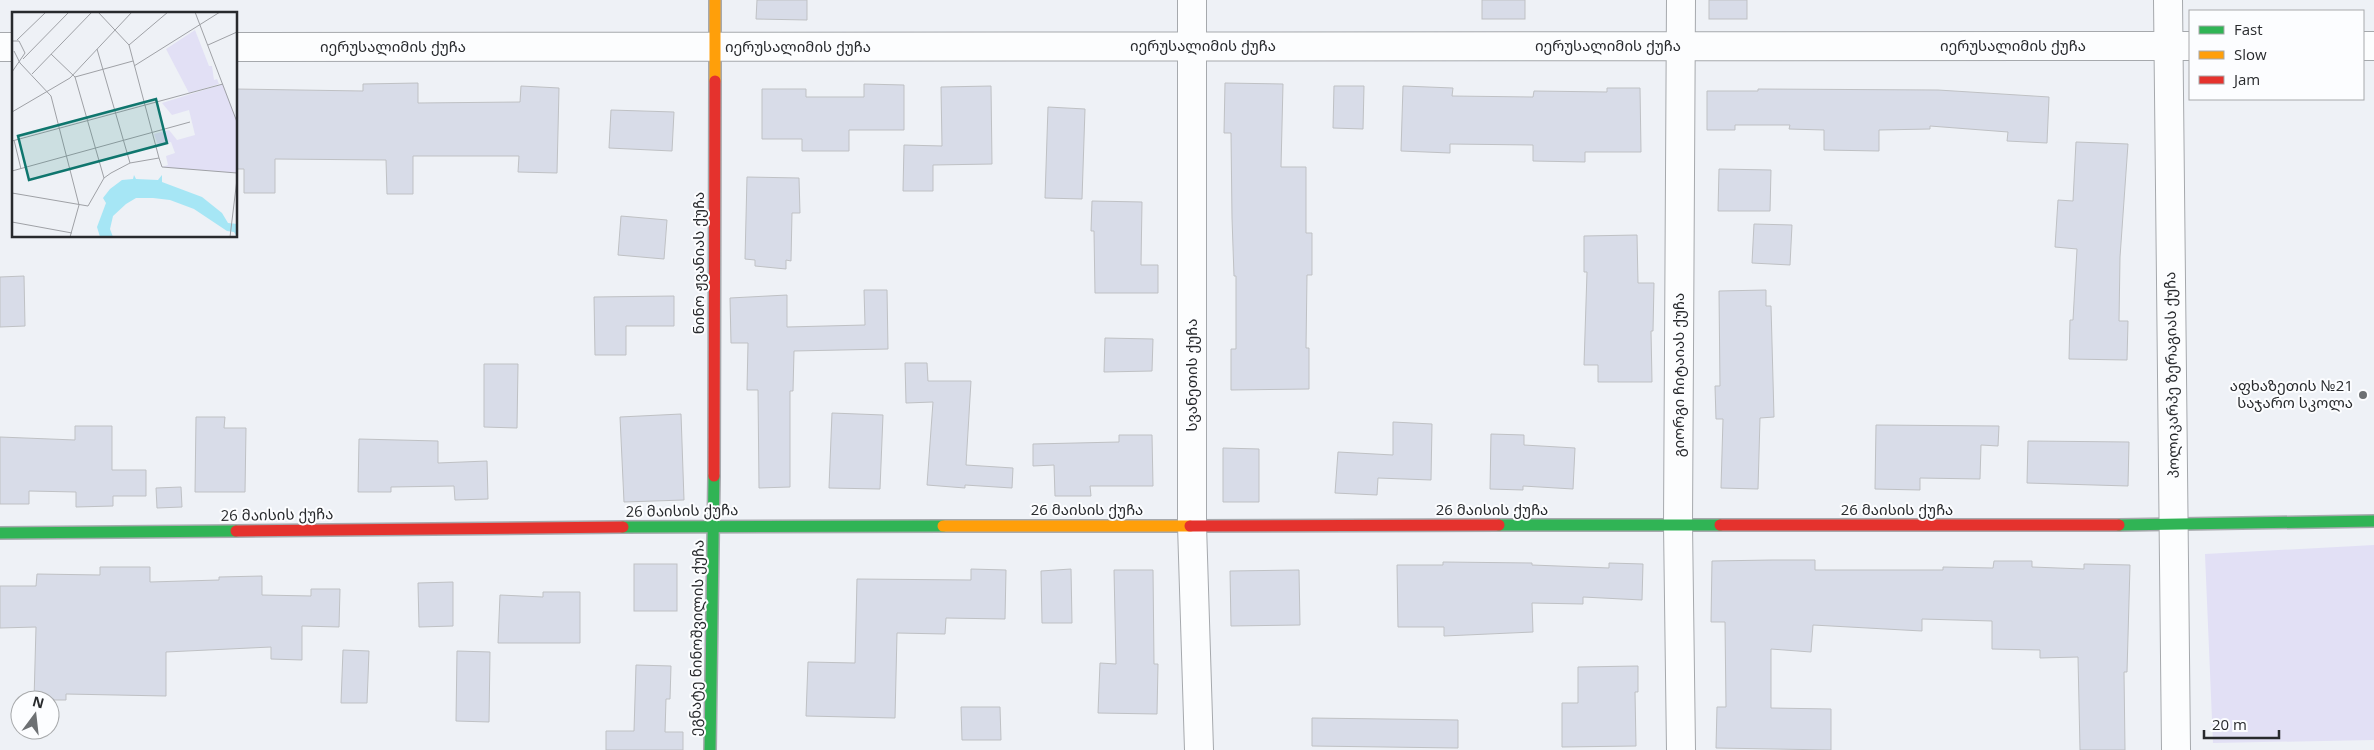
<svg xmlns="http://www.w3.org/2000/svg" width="2374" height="750" font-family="'Open Sans','Noto Sans Georgian',sans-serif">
	<rect width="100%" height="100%" fill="#eef1f6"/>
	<!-- green -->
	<polygon fill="#e2e0f5" points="2374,545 2374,740 2213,743 2205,554"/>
	<!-- building -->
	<g fill="#d8dce8" stroke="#bfc1c4">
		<polygon points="757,0 807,0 807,20 756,19"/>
		<rect x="1482" y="0" width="43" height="19"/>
		<rect x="1709" y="0" width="38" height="19"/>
		<polygon points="418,83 418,103 520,102 521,86 559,88 557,173 518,172 519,156 413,156 413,194 387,194 386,160 275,159 275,193 244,193 244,169 236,169 236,89 363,91 363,84"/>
		<polygon points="1225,83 1283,84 1281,167 1306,167 1306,233 1312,233 1312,275 1307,275 1306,348 1309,348 1309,389 1231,390 1231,349 1236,349 1236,276 1234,276 1232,218 1231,133 1224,133"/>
		<polygon points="864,84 904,85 904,130 849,130 849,151 802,151 802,139 762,139 762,89 806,89 806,97 864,97"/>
		<polygon points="991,86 992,164 933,165 933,191 903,191 904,145 942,146 941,87"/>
		<polygon points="1334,86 1364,86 1363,129 1333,128"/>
		<polygon points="1403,86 1453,88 1452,96 1533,97 1534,91 1607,92 1607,88 1640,88 1641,152 1585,152 1585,162 1533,161 1533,145 1450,144 1450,153 1401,151"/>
		<polygon points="1758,89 1938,90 2049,97 2047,143 2007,141 2008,132 1930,126 1930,129 1879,130 1879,151 1824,150 1824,130 1789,129 1790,125 1735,125 1735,130 1707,130 1707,91 1758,91"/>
		<polygon points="1048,107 1085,109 1082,199 1045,198"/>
		<polygon points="611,110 674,112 672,151 609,148"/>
		<polygon points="2076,142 2128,144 2120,257 2119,321 2128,321 2127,360 2069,359 2070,320 2073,320 2077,249 2055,247 2058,200 2073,201"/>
		<polygon points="1719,169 1771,170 1770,211 1718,211"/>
		<polygon points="747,177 799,178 800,213 792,213 791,261 786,260 786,269 755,266 755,260 745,259"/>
		<polygon points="1092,201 1142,202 1141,265 1158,265 1158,293 1095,293 1094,231 1091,231"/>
		<polygon points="621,216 667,220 664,259 618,255"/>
		<polygon points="1754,224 1792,225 1790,265 1752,263"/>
		<polygon points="1637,235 1638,283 1654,283 1653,331 1651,331 1652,382 1598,382 1598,365 1584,365 1587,272 1584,272 1584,236"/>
		<polygon points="24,276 25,326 0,327 0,277"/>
		<polygon points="864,290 887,290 888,349 794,351 793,391 790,391 790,487 759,488 758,390 747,390 748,343 731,343 730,298 787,295 787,327 865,325"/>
		<polygon points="1766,290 1766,306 1771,306 1774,417 1760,418 1758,489 1721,488 1723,419 1716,419 1715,386 1720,386 1719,291"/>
		<polygon points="674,296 674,326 626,326 626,355 595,355 594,297"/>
		<polygon points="1105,338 1153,339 1152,371 1104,372"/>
		<polygon points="905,363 927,363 928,381 971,381 966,465 1013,468 1012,488 965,485 965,488 927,485 933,402 906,403"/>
		<polygon points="484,364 518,364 517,428 484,427"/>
		<polygon points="832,413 883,415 880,489 829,488"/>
		<polygon points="681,414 684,500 624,502 620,417"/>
		<polygon points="196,417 225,417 224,428 246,428 245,492 195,492"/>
		<polygon points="1393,422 1432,424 1431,480 1378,478 1377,495 1335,493 1338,452 1393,455"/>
		<polygon points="1876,425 1999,426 1998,446 1981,445 1980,479 1920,478 1920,490 1875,489"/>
		<polygon points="75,426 112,426 112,470 146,470 146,496 113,496 113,506 76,507 76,492 29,491 29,504 0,504 0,437 75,440"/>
		<polygon points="1491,434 1524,435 1524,445 1575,448 1573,489 1523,486 1523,490 1490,489"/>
		<polygon points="1119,435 1152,435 1153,486 1090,486 1091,496 1055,496 1054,465 1033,466 1033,444 1119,442"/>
		<polygon points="359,439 438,441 438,463 487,461 488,499 455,500 454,486 391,487 391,492 358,492"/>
		<polygon points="2028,441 2129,442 2128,486 2027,483"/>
		<polygon points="1223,448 1259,449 1259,502 1223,502"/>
		<polygon points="181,487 182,507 157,508 156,488"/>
		<polygon points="1772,560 1815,560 1815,570 1943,570 1943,567 1993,568 1994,561 2032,561 2032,567 2084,569 2084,564 2130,565 2127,672 2124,672 2125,750 2080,750 2078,657 2040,658 2040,650 1992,649 1992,621 1922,619 1922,631 1813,625 1811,652 1771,649 1771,708 1831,709 1831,750 1716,748 1717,707 1726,707 1725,622 1711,622 1712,561"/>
		<polygon points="1443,562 1532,563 1532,565 1609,568 1609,563 1643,564 1642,600 1583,597 1583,604 1532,603 1533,632 1444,636 1444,627 1398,627 1397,565 1443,565"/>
		<rect x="634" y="564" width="43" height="47"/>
		<polygon points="100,567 150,567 150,582 219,580 219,577 262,576 262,595 311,596 311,589 340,589 339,627 302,626 302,660 271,659 271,647 166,652 166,696 66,694 66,700 34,700 36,627 0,628 0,586 36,586 37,574 100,575"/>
		<polygon points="971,569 1006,570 1005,619 946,618 945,634 897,633 895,718 806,716 808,662 855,663 857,579 971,580"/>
		<polygon points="1071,569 1072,623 1042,623 1041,571"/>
		<polygon points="1114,570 1153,570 1154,664 1158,664 1157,714 1098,713 1100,663 1116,664"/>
		<polygon points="1299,570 1300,625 1231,626 1230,571"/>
		<polygon points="453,582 453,626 419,627 418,583"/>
		<polygon points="543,592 580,592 580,643 498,643 500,595 543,597"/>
		<polygon points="343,650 369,651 367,703 341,703"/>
		<polygon points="457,651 490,652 489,722 456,721"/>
		<polygon points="636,665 671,666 670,699 666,699 665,732 683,732 683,750 606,750 606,731 634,731"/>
		<polygon points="1638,666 1638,692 1635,692 1636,746 1562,747 1562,703 1578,703 1578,667"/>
		<polygon points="961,707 1000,707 1001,740 962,740"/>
		<polygon points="1312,718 1458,720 1458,748 1312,746"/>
	</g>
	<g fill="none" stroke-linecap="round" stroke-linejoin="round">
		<!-- street casing -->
		<g stroke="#a6a9ad" stroke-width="30">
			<g id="street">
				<polyline points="1192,0 1192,525 1199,750"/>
				<polyline points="2168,0 2176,750"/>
				<polyline points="2363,46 2374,46"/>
				<polyline points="0,47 14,47"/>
				<polyline points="236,47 2190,46"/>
				<polyline points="1681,750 1678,524 1681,0"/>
			</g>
		</g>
		<!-- fast casing -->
		<g stroke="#a6a9ad" stroke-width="14">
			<g id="fast">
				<polyline points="1499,525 1720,525"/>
				<polyline points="2119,525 2374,521"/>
				<polyline points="623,527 943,526"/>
				<polyline points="0,533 236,531"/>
				<polyline points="710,750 714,476"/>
			</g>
		</g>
		<!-- slow casing -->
		<g stroke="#a6a9ad" stroke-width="14">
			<g id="slow">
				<polyline points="715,81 715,0"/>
				<polyline points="943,526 1190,526"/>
			</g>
		</g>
		<!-- jam casing -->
		<g stroke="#a6a9ad" stroke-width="14">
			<g id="jam">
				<polyline points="714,476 715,81"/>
				<polyline points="1720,525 2119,525"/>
				<polyline points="1190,526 1499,525"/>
				<polyline points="236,531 623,527"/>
			</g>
		</g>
		<!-- street -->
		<use href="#street" stroke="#fcfdfe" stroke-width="28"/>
		<!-- fast -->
		<use href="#fast" stroke="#30b455" stroke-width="11"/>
		<!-- slow -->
		<use href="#slow" stroke="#ff9f0a" stroke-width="11"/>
		<!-- jam -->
		<use href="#jam" stroke="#e5322d" stroke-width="11"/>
	</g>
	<!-- markers -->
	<circle fill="#6d7073" stroke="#fcfdff" stroke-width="2" cx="2363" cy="395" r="5"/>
	<g text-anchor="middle" stroke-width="4" stroke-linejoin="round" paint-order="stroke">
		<!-- street labels -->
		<g font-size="15" fill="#282a2d" stroke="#fcfdff">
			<text x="1203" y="51">იერუსალიმის ქუჩა</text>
			<text x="1608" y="51">იერუსალიმის ქუჩა</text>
			<text x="2013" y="51">იერუსალიმის ქუჩა</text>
			<text x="393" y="52">იერუსალიმის ქუჩა</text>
			<text x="798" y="52">იერუსალიმის ქუჩა</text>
			<text transform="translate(699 263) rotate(-90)" y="5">ნინო ჟვანიას ქუჩა</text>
			<text transform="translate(1192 375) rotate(-90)" y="5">სვანეთის ქუჩა</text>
			<text transform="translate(1679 375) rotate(-90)" y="5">გიორგი ჩიტაიას ქუჩა</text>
			<text transform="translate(2172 375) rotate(-91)" y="5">პოლიკარპე ზერაგიას ქუჩა</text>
			<text x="1087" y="515">26 მაისის ქუჩა</text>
			<text x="1492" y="515">26 მაისის ქუჩა</text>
			<text x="1897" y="515">26 მაისის ქუჩა</text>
			<text transform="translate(682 511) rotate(-1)" y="5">26 მაისის ქუჩა</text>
			<text transform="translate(277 515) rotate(-1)" y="5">26 მაისის ქუჩა</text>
			<text transform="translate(697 638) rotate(-89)" y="5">ეგნატე ნინოშვილის ქუჩა</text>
		</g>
		<!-- poi labels -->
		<g font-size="15" fill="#282a2d" stroke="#fcfdff" text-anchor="end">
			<text x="2353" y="391">აფხაზეთის №21<tspan x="2353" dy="17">საჯარო სკოლა</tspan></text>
		</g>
	</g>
	<!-- overview -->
	<g transform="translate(12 12)">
		<rect width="225" height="225" fill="#eef1f6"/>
		<path d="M183,18L197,54H200L202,68L205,67L207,72L177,81L154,37ZM211,72L225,110V161L150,155L156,153L154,144L163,141L159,130L146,133L142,122L157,118L165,128L183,123L177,98L160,103L150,91Z" fill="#e2e0f5"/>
		<path d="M122,163L124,167L146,168L150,163V170L190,185L210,201L216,211L225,212V225L222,220L215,219L182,197L158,188L141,186H124L114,192L101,204L98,217L101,225H88L85,215L94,191L91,186L98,177L110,168L121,167Z" fill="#a6e6f5"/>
		<path fill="none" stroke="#9fa1a6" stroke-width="1" d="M86,0L117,33L147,146M183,0L225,110M5,28L34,0M0,29H7L13,41L0,60M117,33L156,0M196,33L225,20M85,37L118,151M2,39L8,51L39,84L67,193L58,225M39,42L63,65L92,166M11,47L57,0M122,54L208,0M20,62L80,0M63,65L121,49M0,100L58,66L120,0M2,128L9,157M0,129L211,72M0,159L178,110M0,181L76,194L92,166L99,161L118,151L147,146L150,155L225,161M0,210L60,221M218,225L225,167"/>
		<path fill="#0f766e" fill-opacity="0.15" stroke="#0f766e" stroke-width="2.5" d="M144,87L155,131L17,168L6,124Z"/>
		<rect width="225" height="225" fill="none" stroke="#282a2d" stroke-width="2.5"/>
	</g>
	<!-- legend -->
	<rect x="2189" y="10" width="175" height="90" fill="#fcfdff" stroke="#a7a9ab"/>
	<rect x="2199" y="26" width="25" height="8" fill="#30b455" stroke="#a7a9ab"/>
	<text x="2234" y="35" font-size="15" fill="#282a2d">Fast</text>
	<rect x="2199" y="51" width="25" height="8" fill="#ff9f0a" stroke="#a7a9ab"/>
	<text x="2234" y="60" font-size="15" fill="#282a2d">Slow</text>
	<rect x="2199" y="76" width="25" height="8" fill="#e5322d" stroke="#a7a9ab"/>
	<text x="2234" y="85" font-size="15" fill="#282a2d">Jam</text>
	<!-- north arrow -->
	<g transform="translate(35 715) rotate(15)"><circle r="24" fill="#fcfdff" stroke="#a7a9ab"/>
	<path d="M0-4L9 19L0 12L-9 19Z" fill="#6d7073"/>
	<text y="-8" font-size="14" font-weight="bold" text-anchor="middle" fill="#282a2d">N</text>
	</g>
	<!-- scale -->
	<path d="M2204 730v8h75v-8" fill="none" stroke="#282a2d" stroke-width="2.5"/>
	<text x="2212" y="730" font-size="15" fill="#282a2d" stroke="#fcfdff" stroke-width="4" paint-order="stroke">20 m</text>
</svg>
